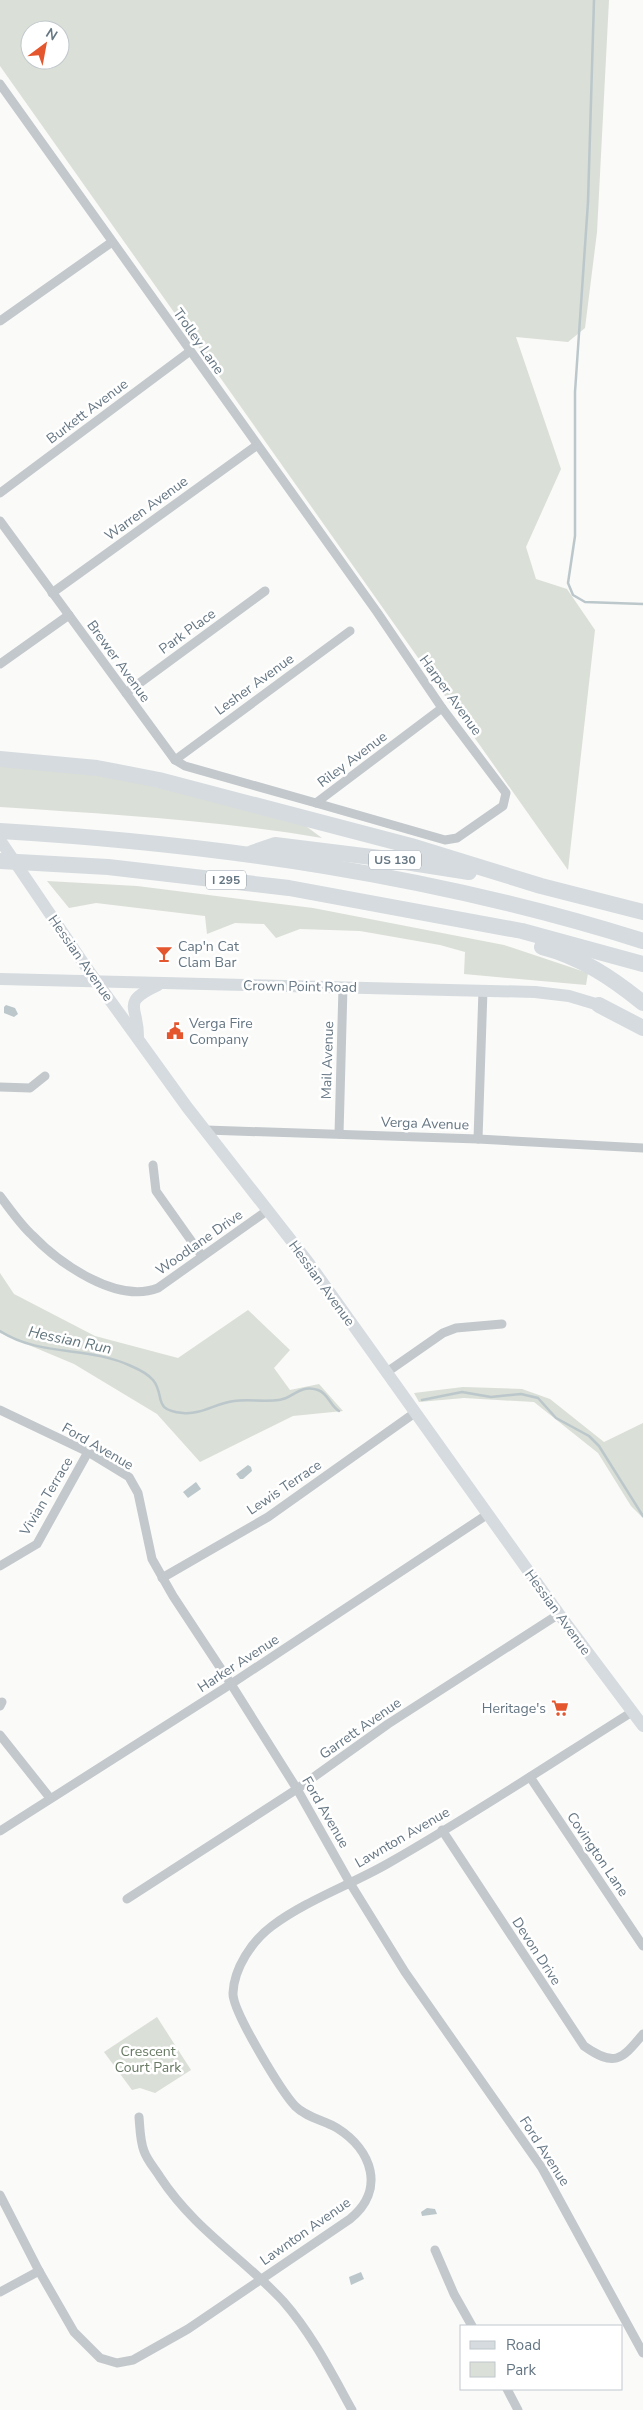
<svg xmlns="http://www.w3.org/2000/svg" width="643" height="2410" font-family="'Nunito Sans',sans-serif">
	<rect width="100%" height="100%" fill="#fafaf8"/>
	<!-- green -->
	<g fill="#dadfd7" fill-rule="evenodd">
		<path d="M0,0H609L597,232L585,328L568,342L516,337L561,469L526,547L536,579L567,589L595,630L568,870L0,66ZM30,30H60V60H30Z"/>
		<path d="M0,765L120,778L303,824L322,838C215,820 108,814 0,807Z"/>
		<polygon points="47,881 137,886 313,908 504,945 588,973 586,985 464,974 465,952 440,945 360,931 300,929 276,938 264,924 235,923 207,934 205,916 96,903 69,908"/>
		<polygon points="0,1273 14,1294 95,1336 178,1358 248,1310 290,1350 274,1368 290,1390 319,1384 343,1411 293,1416 200,1462 157,1414 74,1364 0,1333"/>
		<polygon points="463,1387 522,1389 550,1399 604,1442 643,1423 643,1518 631,1506 598,1453 534,1402 464,1398 419,1402 414,1393"/>
		<polygon points="157,2017 191,2070 155,2093 140,2088 132,2090 104,2052"/>
	</g>
	<!-- water -->
	<g fill="#bbc7cb">
		<polygon points="6,1005 15,1008 18,1014 14,1017 4,1013 4,1007"/>
		<polygon points="248,1465 251,1467 252,1471 243,1479 240,1479 236,1474"/>
		<polygon points="196,1482 201,1489 188,1498 183,1492"/>
		<polygon points="427,2208 435,2209 437,2214 422,2216 421,2212"/>
		<polygon points="361,2272 364,2279 351,2285 349,2277"/>
	</g>
	<g fill="none" stroke-linecap="round" stroke-linejoin="round">
		<!-- stream -->
		<g stroke="#bbc7cb" stroke-width="2.5">
			<polyline points="594,0 588,202 575,392 575,536 568,583 573,595 585,602 643,604"/>
			<path d="M0,1331C40,1357 89,1346 131,1366C138,1369 148,1374 153,1380C166,1396 151,1410 183,1413C201,1415 216,1403 234,1401C249,1399 264,1402 279,1400C294,1398 299,1384 318,1390C329,1394 330,1406 339,1411"/>
			<polyline points="422,1400 462,1392 491,1397 521,1394 538,1398 556,1418 589,1436 599,1446 643,1516"/>
		</g>
		<!-- minor -->
		<g stroke="#c3c8cc" stroke-width="9">
			<polyline points="0,84 377,612 442,708 506,793 503,806 457,838 445,840 316,803"/>
			<polyline points="0,321 112,242"/>
			<polyline points="0,493 189,352"/>
			<polyline points="0,521 175,760 185,766 316,803 442,708"/>
			<polyline points="52,593 256,446"/>
			<polyline points="0,664 69,615"/>
			<polyline points="126,693 265,591"/>
			<polyline points="175,760 350,631"/>
			<polyline points="0,1087 30,1088 45,1076"/>
			<polyline points="206,1130 478,1139 643,1148"/>
			<polyline points="339,1134 343,987"/>
			<polyline points="478,1139 483,990"/>
			<polyline points="153,1165 156,1191 202,1256"/>
			<path d="M0,1196C10,1209 20,1224 32,1235C60,1264 117,1304 158,1288L268,1210"/>
			<polyline points="387,1372 443,1333 456,1328 502,1324"/>
			<polyline points="0,1410 88,1452 129,1477 138,1493 152,1559 173,1596 231,1684 297,1789 350,1883 405,1972 542,2168 643,2353"/>
			<polyline points="0,1566 37,1544 88,1452"/>
			<polyline points="162,1578 268,1517 416,1412"/>
			<polyline points="0,1706 2,1702"/>
			<polyline points="0,1735 50,1798"/>
			<polyline points="530,1777 643,1946"/>
			<path d="M442,1830L584,2046C614,2067 621,2061 643,2034"/>
			<polyline points="0,1831 231,1684 488,1514"/>
			<polyline points="127,1899 297,1789 388,1724 559,1614"/>
			<path d="M139,2117C140,2128 140,2141 144,2151C147,2160 155,2169 160,2177C195,2230 241,2256 283,2301C312,2334 331,2372 352,2410"/>
			<path d="M0,2195L39,2271L74,2332L100,2358L117,2363L133,2360L188,2329L350,2219C386,2190 372,2150 337,2128C324,2120 307,2118 295,2106C282,2092 232,2011 233,1993C234,1968 252,1941 272,1926C305,1901 350,1885 387,1864C470,1817 551,1763 632,1712"/>
			<polyline points="435,2250 454,2294 472,2326"/>
			<polyline points="0,2292 39,2271"/>
			<polyline points="507,2389 518,2410"/>
		</g>
		<!-- secondary -->
		<g stroke="#d6dbdf" stroke-width="12">
			<polyline points="0,840 86,967 187,1107 308,1262 559,1614 643,1726"/>
			<polyline points="0,979 535,992 569,996 599,1005"/>
			<path d="M138,1036C138,1005 120,1003 158,985"/>
		</g>
		<!-- motorway -->
		<g stroke="#d6dbdf" stroke-width="16">
			<polyline points="0,759 97,768 159,780 411,846 541,886 643,912"/>
			<path d="M0,831C218,844 434,875 643,941"/>
			<polyline points="252,853 275,845 380,858 469,872"/>
			<polyline points="0,861 108,867 289,888 522,931 643,964"/>
			<path d="M542,947C581,957 612,978 643,1003"/>
			<polyline points="599,1005 643,1028"/>
		</g>
	</g>
	<!-- icons -->
	<defs>
		<g id="bar-bare" transform="scale(1.35)"><path d="M-6-5H6L.8 .8V4.5H3.5V6h-7V4.5H-.8V.8Z" fill="#e4572e" stroke="#fff" stroke-width="2.5" paint-order="stroke"/></g>
		<g id="civic-bare" transform="scale(1.35)"><path d="M-.6-6.5H3V-4.5H.6V-3L4-1V1h2V6H-6V1h2V-1L-.6-3ZM-1.2 2.5V6h2.4V2.5Z" fill="#e4572e" stroke="#fff" stroke-width="2.5" paint-order="stroke"/></g>
		<g id="supermarket-bare" transform="scale(1.35)"><path d="M-6-5.5h2.5l.6 2H6L4.5 2H-2.5L-4.4-4H-6ZM-1.5 3.2a1.3 1.3 0 1 0 .1 0ZM3 3.2a1.3 1.3 0 1 0 .1 0Z" fill="#e4572e" stroke="#fff" stroke-width="2.5" paint-order="stroke"/></g>
	</defs>
	<g fill-rule="evenodd">
		<use href="#bar-bare" x="164" y="954"/>
		<use href="#civic-bare" x="175" y="1031"/>
		<use href="#supermarket-bare" x="560" y="1708"/>
	</g>
	<g text-anchor="middle" stroke-width="5" stroke-linejoin="round" paint-order="stroke">
		<!-- shield labels -->
		<g fill="#fff" stroke="#939fa8" stroke-width="1">
			<rect x="369" y="850.5" width="52" height="19" rx="4"/>
			<rect x="206" y="870.5" width="40" height="19" rx="4"/>
		</g>
		<g font-size="12" font-weight="bold" fill="#657683">
			<text x="395" y="864">US 130</text>
			<text x="226" y="884">I 295</text>
		</g>
		<!-- street labels -->
		<g font-size="14" fill="#657683" stroke="#fff">
			<text transform="translate(199 341) rotate(55)" y="5">Trolley Lane</text>
			<text transform="translate(87 411) rotate(-37)" y="5">Burkett Avenue</text>
			<text transform="translate(146 508) rotate(-36)" y="5">Warren Avenue</text>
			<text transform="translate(187 631) rotate(-36)" y="5">Park Place</text>
			<text transform="translate(119 661) rotate(54)" y="5">Brewer Avenue</text>
			<text transform="translate(254 684) rotate(-36)" y="5">Lesher Avenue</text>
			<text transform="translate(451 695) rotate(54)" y="5">Harper Avenue</text>
			<text transform="translate(352 759) rotate(-37)" y="5">Riley Avenue</text>
			<text transform="translate(81 958) rotate(55)" y="5">Hessian Avenue</text>
			<text transform="translate(300 986) rotate(1)" y="5">Crown Point Road</text>
			<text transform="translate(327 1060) rotate(-88)" y="5">Mail Avenue</text>
			<text transform="translate(425 1123) rotate(2)" y="5">Verga Avenue</text>
			<text transform="translate(199 1242) rotate(-35)" y="5">Woodlane Drive</text>
			<text transform="translate(322 1283) rotate(54)" y="5">Hessian Avenue</text>
			<text transform="translate(98 1446) rotate(30)" y="5">Ford Avenue</text>
			<text transform="translate(284 1487) rotate(-34)" y="5">Lewis Terrace</text>
			<text transform="translate(46 1496) rotate(-59)" y="5">Vivian Terrace</text>
			<text transform="translate(558 1612) rotate(54)" y="5">Hessian Avenue</text>
			<text transform="translate(238 1663) rotate(-33)" y="5">Harker Avenue</text>
			<text transform="translate(360 1728) rotate(-35)" y="5">Garrett Avenue</text>
			<text transform="translate(326 1812) rotate(60)" y="5">Ford Avenue</text>
			<text transform="translate(402 1837) rotate(-30)" y="5">Lawnton Avenue</text>
			<text transform="translate(598 1854) rotate(56)" y="5">Covington Lane</text>
			<text transform="translate(537 1951) rotate(57)" y="5">Devon Drive</text>
			<text transform="translate(545 2151) rotate(57)" y="5">Ford Avenue</text>
			<text transform="translate(305 2231) rotate(-35)" y="5">Lawnton Avenue</text>
		</g>
		<!-- poi labels -->
		<g font-size="14" fill="#657683" stroke="#fff" text-anchor="start">
			<text x="178" y="951">Cap'n Cat<tspan x="178" dy="16">Clam Bar</tspan></text>
			<text x="189" y="1028">Verga Fire<tspan x="189" dy="16">Company</tspan></text>
			<text x="546" y="1713" text-anchor="end">Heritage's</text>
		</g>
		<!-- park labels -->
		<g font-size="14" fill="#687a64" stroke="#fff">
			<text x="148" y="2056">Crescent<tspan x="148" dy="16">Court Park</tspan></text>
		</g>
		<!-- water labels -->
		<g font-size="15" font-style="italic" fill="#60757c" stroke="#fff">
			<text transform="translate(70 1340) rotate(12)" y="5">Hessian Run</text>
		</g>
	</g>
	<!-- legend -->
	<rect x="460" y="2325" width="162" height="65" fill="#ffffff" stroke="#c1c8cd"/>
	<rect x="470" y="2341" width="25" height="8" fill="#d6dbdf" stroke="#c1c8cd"/>
	<text x="506" y="2350" font-size="15" fill="#657683">Road</text>
	<rect x="470" y="2362" width="25" height="15" fill="#dadfd7" stroke="#c1c8cd"/>
	<text x="506" y="2375" font-size="15" fill="#657683">Park</text>
	<!-- north arrow -->
	<g transform="translate(45 45) rotate(32)"><circle r="24" fill="#ffffff" stroke="#c1c8cd"/>
	<path d="M0-4L9 19L0 12L-9 19Z" fill="#e4572e"/>
	<text y="-8" font-size="14" font-weight="bold" text-anchor="middle" fill="#657683">N</text>
	</g>
</svg>
